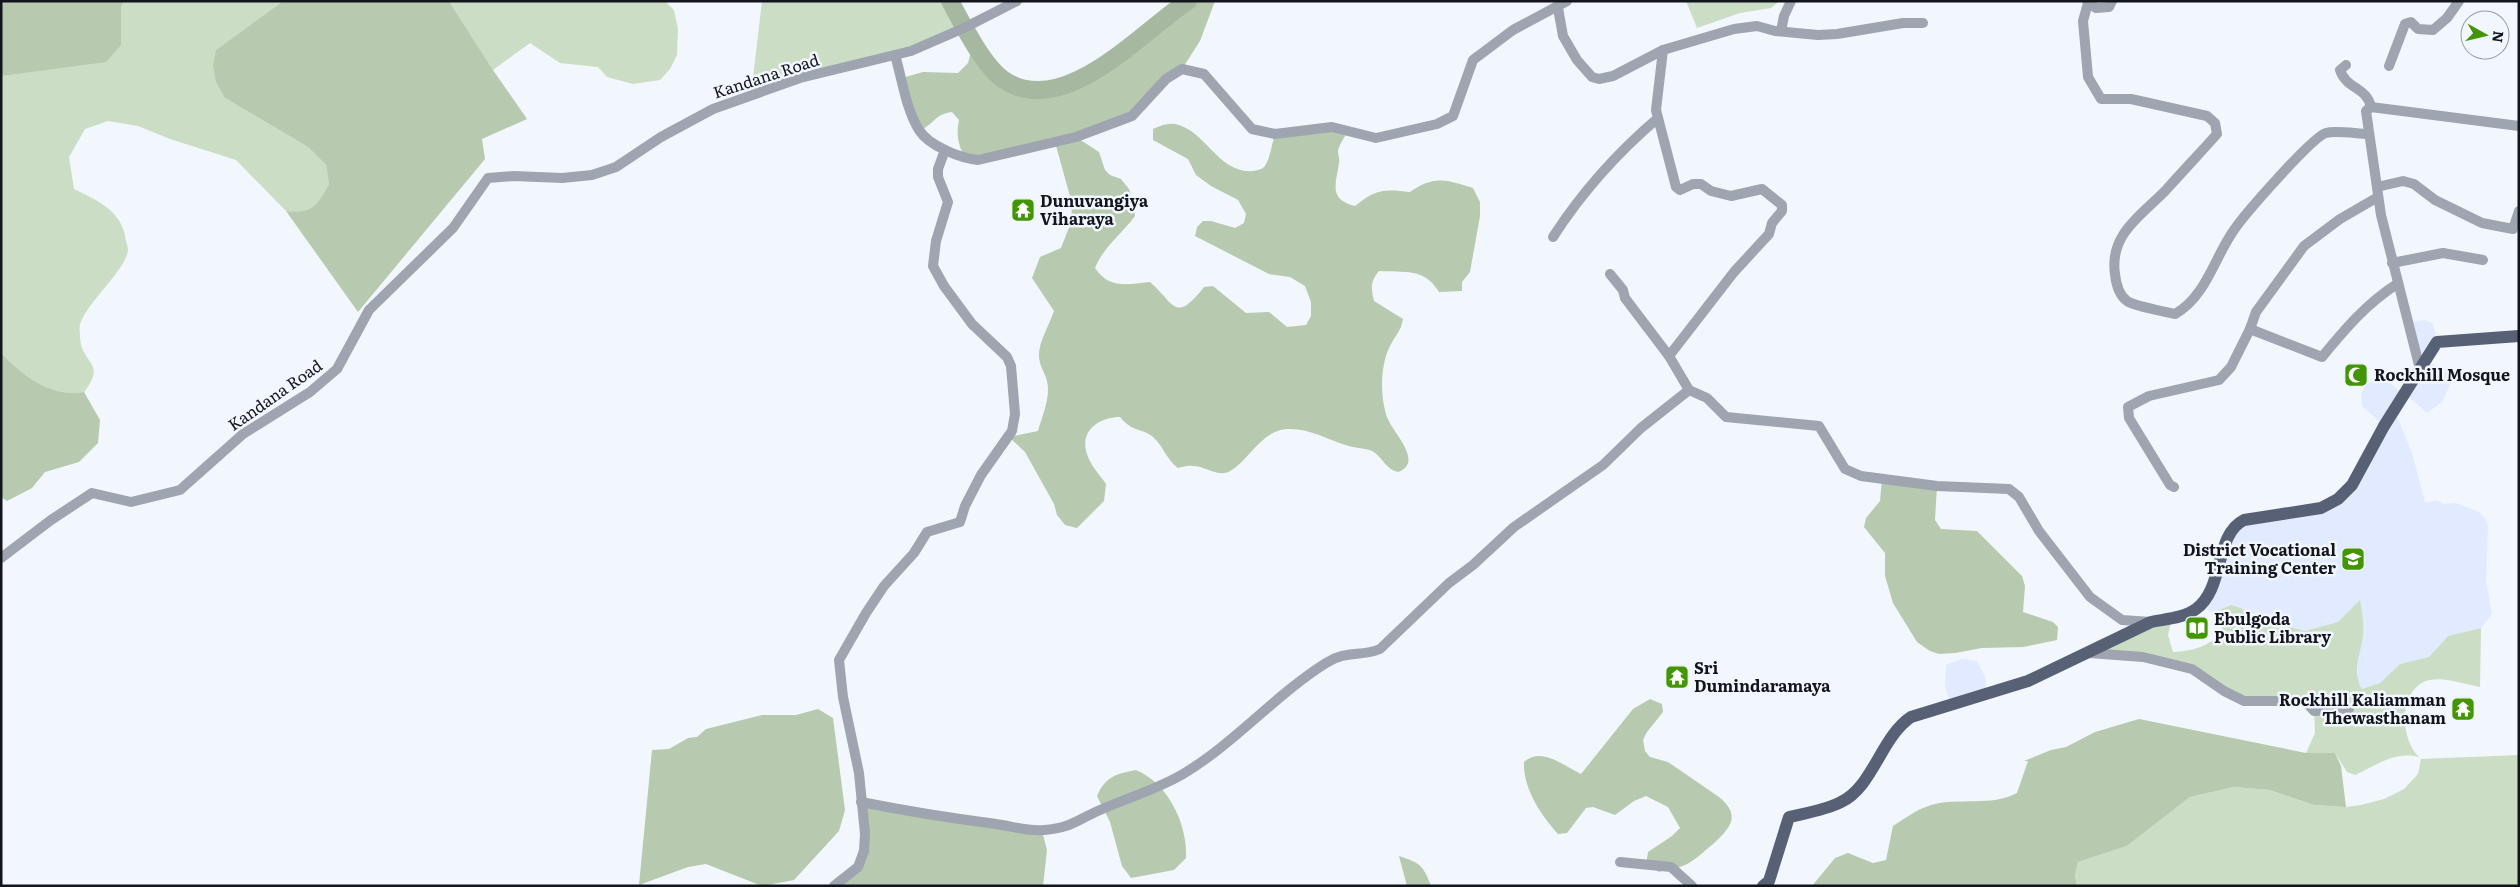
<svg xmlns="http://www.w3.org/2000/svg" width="2520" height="887" font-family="Literata,serif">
	<rect width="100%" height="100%" fill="#f2f6fd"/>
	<!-- built -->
	<g fill="#e1eaff">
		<polygon points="2426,320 2433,324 2437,342 2421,369 2433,364 2443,368 2447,372 2451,382 2442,402 2427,413 2410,398 2407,391 2420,369 2409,325 2416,321"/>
		<polygon points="2378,377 2387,379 2404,397 2395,411 2413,456 2425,503 2436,500 2444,504 2456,503 2479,512 2486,520 2488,526 2486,581 2492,614 2481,628 2448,636 2430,657 2400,664 2380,683 2362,689 2358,682 2357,657 2363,636 2360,601 2338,622 2305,631 2251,617 2241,608 2232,605 2212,613 2201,604 2236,524 2338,499 2384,426 2362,406 2361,394 2366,385"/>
		<polygon points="1961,659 1977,661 1986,679 1985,696 1951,704 1945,686 1946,665"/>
	</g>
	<!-- green -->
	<g fill="#cbddc4">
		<path d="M124,1H283L216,50L225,98L308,147L326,165L329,184L315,207L302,213L286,211L236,160L170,139L138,126L108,121L85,129L69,157L74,189C96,200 119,209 125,235C125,239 128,246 128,250C126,270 88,301 80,324C79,327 80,332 80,335C80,365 108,361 84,392C52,398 23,376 1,353V76L121,45V6Z"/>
		<polygon points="449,1 665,1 674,10 678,29 677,55 670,69 660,80 633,84 607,77 598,67 560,63 530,43 493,70"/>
		<polygon points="762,1 950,1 964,28 911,51 751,95"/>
		<polygon points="1686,1 1779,1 1771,8 1740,13 1697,28"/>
		<path d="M2360,600C2362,611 2364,624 2363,635C2361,654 2351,671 2362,689L2380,683L2400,664L2429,657L2448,636L2481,628L2480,687C2463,684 2436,673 2420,684C2398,700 2402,741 2419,757C2393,751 2378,765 2355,775L2347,772L2335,753H2306L2315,733L2314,711L2305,701H2244L2192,669L2089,653L2172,618L2168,635L2173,652C2193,651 2209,646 2223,632L2220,620L2212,613L2231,605L2241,608L2251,617L2305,631L2338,622Z"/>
		<polygon points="2519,755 2519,883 2514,886 2077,886 2075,878 2078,862 2127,846 2190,797 2234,787 2270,790 2314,805 2346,807 2361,805 2384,799 2404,789 2418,774 2421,759"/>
	</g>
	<!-- forest -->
	<g fill="#b7c9af">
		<polygon points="1,1 124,1 121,7 121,45 106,62 1,76"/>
		<path d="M283,1H449L493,70L527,119L482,139L485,159L358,312L286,211C314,214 316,206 329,184L326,165L308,147L225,98L216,82L213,65L216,50Z"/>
		<path d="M1188,1H1215L1200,41L1182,69L1132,116L1076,137L1099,152L1105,170L1110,175L1121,179L1129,189L1134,203L1135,216C1121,235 1104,246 1095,268C1110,290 1127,284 1150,282C1175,304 1175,324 1204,287L1213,286L1246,313L1269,312L1287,327L1306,325L1311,316V302L1305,286L1290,277L1269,274L1195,236L1197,227L1203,221H1211L1235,228L1244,223L1246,214L1238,200L1211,186L1196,175L1188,159L1153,140V129C1160,126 1167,123 1175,124C1206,130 1218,174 1253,171C1257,170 1261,170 1264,167C1270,160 1272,143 1275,134L1349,130C1345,136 1339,145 1338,151C1338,155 1340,159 1339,163C1336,184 1328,199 1355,206C1376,189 1384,189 1410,192C1435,175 1446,180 1473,188L1480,202V216L1470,272L1462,282V291L1439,292C1424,267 1405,273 1379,271C1370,282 1371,288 1374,301L1403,319C1401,331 1395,336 1390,346C1380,365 1380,397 1387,417C1392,432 1425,462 1398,472C1385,469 1383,457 1372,451C1365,448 1356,448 1349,446C1328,440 1310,428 1287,429C1262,430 1249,460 1230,471C1219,478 1205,466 1193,466C1188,465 1183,467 1178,468C1166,459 1164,447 1153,437C1143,428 1133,433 1120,417C1100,417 1079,430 1087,454C1090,465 1100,475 1106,484L1104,501L1077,528L1065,525L1057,515L1054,504L1025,452L1009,437L1038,431C1042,416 1051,397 1047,381C1045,372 1039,366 1039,355C1039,341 1049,326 1054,311L1032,278L1040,257L1061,248L1072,220L1071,200L1055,142L965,158C958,144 956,135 959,120L952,112C933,115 936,123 919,131L902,78L923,72L958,73L968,63L973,44L1002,79L1021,89L1045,90L1086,77Z"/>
		<path d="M1,353C23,376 52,398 84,392L100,420L98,443L79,462L45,472L32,488L7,501L1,497Z"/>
		<polygon points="1882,479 1937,486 1935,520 1941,529 1977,531 2022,576 2025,586 2023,612 2053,622 2058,627 2057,640 2023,647 1982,648 1955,653 1939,654 1930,651 1917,642 1893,603 1885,576 1885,553 1864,527 1866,518 1880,501"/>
		<path d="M1650,699L1662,704L1663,712L1647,732L1643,740L1645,751L1650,757L1668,762L1719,797C1742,816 1730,828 1713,844C1704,851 1696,860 1685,865C1677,869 1667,869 1659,872L1646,864L1648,852L1672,836L1680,828L1668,807L1646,796L1634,801L1615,815L1593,807L1586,808L1567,833L1558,834C1541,815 1523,789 1524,762C1541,746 1564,766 1581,774L1633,709Z"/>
		<polygon points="818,709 833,718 845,810 839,831 794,880 762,886 706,864 688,867 639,885 652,750 669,749 688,738 697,737 706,729 762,715 796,715"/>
		<path d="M2139,719L2306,753H2335L2341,766L2346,807L2314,805L2270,790L2234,787L2190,797L2127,846L2078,862L2075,877L2077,886H1812L1835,858L1848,853L1873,863L1886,860L1893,826C1905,818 1918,809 1931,805C1959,797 1991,807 2017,793L2028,761H2024L2051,750L2066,747L2095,732Z"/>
		<path d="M1136,770C1168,783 1188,825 1186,858L1174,870L1131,878L1122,866L1110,822L1097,796C1106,776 1116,774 1136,770Z"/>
		<polygon points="861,802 1042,831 1047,850 1043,886 834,886 858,867 864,851"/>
		<path d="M1399,856C1420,863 1423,865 1431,886H1407Z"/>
	</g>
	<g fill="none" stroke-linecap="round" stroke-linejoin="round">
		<!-- river -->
		<path stroke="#a6b89f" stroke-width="18" d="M950,1C962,23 983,66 1004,80C1064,120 1141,32 1188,1"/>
		<!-- minor -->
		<g stroke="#9ea4b0" stroke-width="10">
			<polyline points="2087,1 2096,8 2109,7 2112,1"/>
			<path d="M2088,3L2083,21L2088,77L2101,99H2131L2207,116L2215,123L2217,134C2200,153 2183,171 2166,190C2142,215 2109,234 2115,274C2116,284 2119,295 2127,301C2136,307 2164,311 2175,314C2206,297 2215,256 2234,230C2244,215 2312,137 2326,133C2335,130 2358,134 2368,134"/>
			<polyline points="1558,8 1563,36 1577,60 1592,77 1599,79 1613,76 1663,50 1734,29 1757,26 1775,31 1818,35 1837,34 1903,23 1923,23"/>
			<polyline points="1781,31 1784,16 1791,1"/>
			<polyline points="1663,50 1656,110 1676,187 1680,190 1693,184 1701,184 1711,191 1731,196 1762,189 1782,205 1782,211 1772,223 1769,234 1734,272 1669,356"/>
			<path d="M895,55C902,79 906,109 919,130C929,146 960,158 978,160L1076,137L1132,116L1166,79L1182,69L1204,74L1252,129L1275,134L1332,127L1376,138L1437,124L1453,116L1473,60L1513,30L1567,1"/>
			<path d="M2346,65L2340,70C2346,89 2367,87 2371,107"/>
			<polyline points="2389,66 2405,24 2411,22 2418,29 2433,30 2447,18 2459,1"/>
			<polyline points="2377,187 2403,181 2414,184 2435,200 2482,223 2513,229 2519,211"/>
			<path d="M1553,237C1582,192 1617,153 1658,118"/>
			<polyline points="2392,263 2443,253 2483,260"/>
			<polyline points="1610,274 1623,290 1625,298 1669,356 1689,390 1707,398 1726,417 1819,426 1845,469 1861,476 1937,486 2009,489 2019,497 2039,531 2090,597 2122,620 2151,622"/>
			<path d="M2250,329L2322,357C2345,329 2366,304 2397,284"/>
			<polyline points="2420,369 2381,215 2366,111 2371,107 2519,126"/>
			<polyline points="2174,487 2170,485 2129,418 2128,407 2149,396 2219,380 2231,367 2250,329 2256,312 2304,246 2340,219 2378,197"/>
			<polyline points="1,558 51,520 92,493 131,502 180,490 243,434 310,392 337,369 369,310 453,228 488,178 514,176 562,178 592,175 616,167 661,137 713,109 800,78 911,51 964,28 1017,1"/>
			<polyline points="2089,653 2143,657 2192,669 2224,691 2244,701 2305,701 2314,711 2349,709"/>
			<path d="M861,802C906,811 950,818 996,824C1011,826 1029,832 1044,830C1071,828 1077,820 1100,810C1129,797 1156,790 1183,774C1235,743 1275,695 1326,663C1346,650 1361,657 1380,649L1449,583L1473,565L1514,527L1603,465L1641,428L1689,390"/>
			<polyline points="1620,862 1671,867 1692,886"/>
			<polyline points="834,886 858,867 864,851 865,834 859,773 843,697 839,660 866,613 884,586 914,553 927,532 960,522 965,506 981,475 1012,431 1015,414 1011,366 1007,357 972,324 944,286 933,266 936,241 948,202 938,177 938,169 945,150"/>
		</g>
		<!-- major -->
		<path stroke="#576075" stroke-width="12" d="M1763,886L1769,881L1789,817C1806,813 1826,810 1841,802C1873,787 1881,737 1911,717L2028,681L2151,622C2165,619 2184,618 2196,609C2225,588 2214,535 2244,520L2321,508L2338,499L2352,485L2384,426L2437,342L2519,336"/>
	</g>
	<!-- icons -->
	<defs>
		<g id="temple-square" transform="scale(1.25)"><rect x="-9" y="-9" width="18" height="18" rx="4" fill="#439603" stroke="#f2f6fd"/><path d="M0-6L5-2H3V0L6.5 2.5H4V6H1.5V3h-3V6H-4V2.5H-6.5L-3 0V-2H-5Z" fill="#fff"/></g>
		<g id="mosque-square" transform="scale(1.25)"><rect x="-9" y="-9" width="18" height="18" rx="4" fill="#439603" stroke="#f2f6fd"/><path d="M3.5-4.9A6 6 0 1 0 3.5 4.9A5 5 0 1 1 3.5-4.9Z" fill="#fff"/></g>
		<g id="university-square" transform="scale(1.25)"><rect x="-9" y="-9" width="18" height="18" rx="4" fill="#439603" stroke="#f2f6fd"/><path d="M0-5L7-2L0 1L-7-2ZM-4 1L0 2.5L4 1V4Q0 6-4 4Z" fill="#fff"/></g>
		<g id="library-square" transform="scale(1.25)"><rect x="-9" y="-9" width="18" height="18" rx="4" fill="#439603" stroke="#f2f6fd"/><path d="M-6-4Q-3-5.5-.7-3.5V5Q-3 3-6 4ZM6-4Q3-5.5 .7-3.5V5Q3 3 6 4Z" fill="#fff"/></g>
	</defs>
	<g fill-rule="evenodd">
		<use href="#temple-square" x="1023" y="210"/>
		<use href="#mosque-square" x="2356" y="375"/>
		<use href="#university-square" x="2353" y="559"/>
		<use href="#library-square" x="2197" y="628"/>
		<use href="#temple-square" x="1677" y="677"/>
		<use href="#temple-square" x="2463" y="709"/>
	</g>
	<g text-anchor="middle" stroke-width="5" stroke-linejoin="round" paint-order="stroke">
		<!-- street labels -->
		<g font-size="16" fill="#12151b" stroke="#f2f6fd">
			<text transform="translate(766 76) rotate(-18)" y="6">Kandana Road</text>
			<text transform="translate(275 395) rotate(-35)" y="6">Kandana Road</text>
		</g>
		<!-- poi labels -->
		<g font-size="16" font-weight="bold" fill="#12151b" stroke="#f2f6fd" text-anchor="start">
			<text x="1040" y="207">Dunuvangiya<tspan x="1040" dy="18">Viharaya</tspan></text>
			<text x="2374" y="381">Rockhill Mosque</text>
			<text x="2336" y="556" text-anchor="end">District Vocational<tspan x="2336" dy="18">Training Center</tspan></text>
			<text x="2214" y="625">Ebulgoda<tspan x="2214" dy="18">Public Library</tspan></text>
			<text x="1694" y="674">Sri<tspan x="1694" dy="18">Dumindaramaya</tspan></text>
			<text x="2446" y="706" text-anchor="end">Rockhill Kaliamman<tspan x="2446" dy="18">Thewasthanam</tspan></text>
		</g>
	</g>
	<!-- border -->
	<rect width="2520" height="887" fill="none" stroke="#12151b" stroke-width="5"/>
	<!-- north arrow -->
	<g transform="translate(2485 35) rotate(98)"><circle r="24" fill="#f2f6fd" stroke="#989ca3"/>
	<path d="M0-4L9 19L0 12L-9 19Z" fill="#439603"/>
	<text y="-8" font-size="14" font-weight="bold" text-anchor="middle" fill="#12151b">N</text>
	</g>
</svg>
